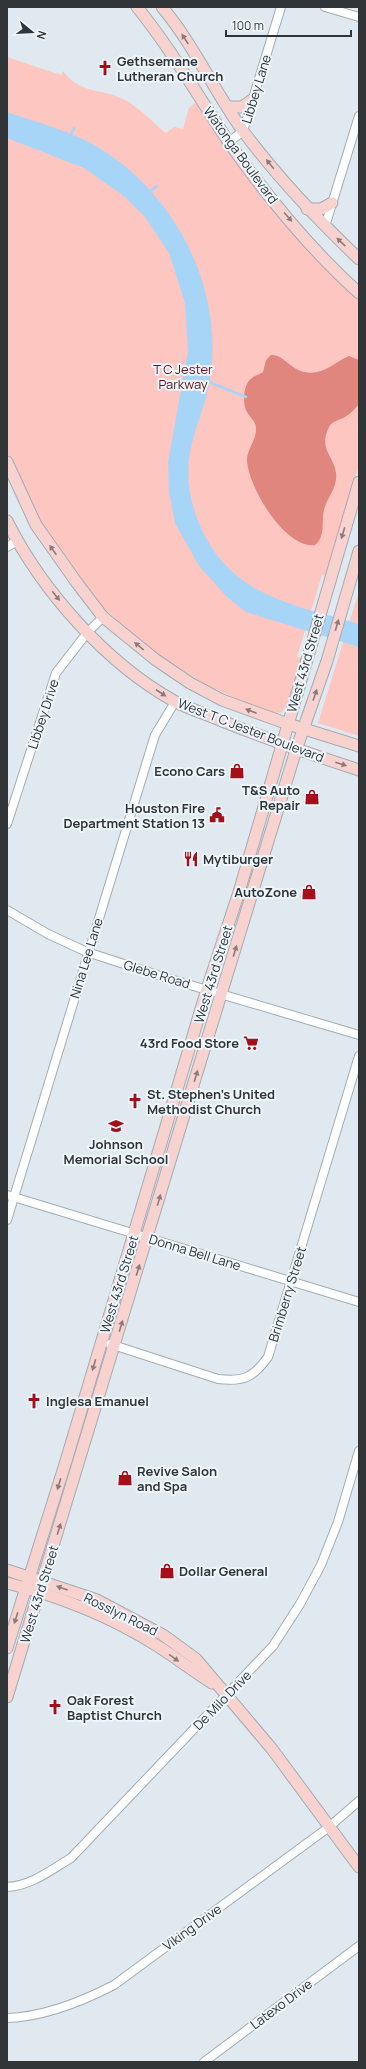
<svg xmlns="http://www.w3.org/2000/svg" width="366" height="2069" font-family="Manrope,sans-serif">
	<rect width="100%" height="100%" fill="#e0e9ef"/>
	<!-- green -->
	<g fill="#fdc6c0">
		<path d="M7,57L61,75L63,71C80,94 100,88 123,99C139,107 152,122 166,133L174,127L183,129L189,108L196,102L337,279L359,300V466L326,576L322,575L297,657L301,658L288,704L282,712L275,714L247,704L203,683L155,653L112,616L100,604L55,546L37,515L7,453Z"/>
		<polygon points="359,591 359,736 318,723"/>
	</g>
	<!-- forest -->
	<path fill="#e1867e" d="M271,355C285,353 293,377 317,372C330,369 337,361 349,356L359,360V404C355,409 350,414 345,417C338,421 332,420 328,429C319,450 334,456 336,473C338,487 327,497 324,510C321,522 326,536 315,545C285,549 248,487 247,460C247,449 257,439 256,428C256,421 250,418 247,412C242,404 243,384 252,378C255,375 259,375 263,372L266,360Z"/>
	<!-- water -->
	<path fill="#a7d5f7" d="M7,112C38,123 73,131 101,149C177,197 224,289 210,380C206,405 194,428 190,453C182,496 203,548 236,575C271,604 317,611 359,624V647L246,612L228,598L199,566L175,523L169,492L168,462L188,351L185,303L169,253L145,217L125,197L84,168L7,138Z"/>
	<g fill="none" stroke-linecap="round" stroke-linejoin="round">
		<!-- stream -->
		<g stroke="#a7d5f7" stroke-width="2.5">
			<polyline points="70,137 74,128"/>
			<polyline points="148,193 157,186"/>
			<polyline points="207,381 246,397"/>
		</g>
		<!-- street casing -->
		<g stroke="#a4acb3" stroke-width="10">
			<g id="street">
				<polyline points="325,7 359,17"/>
				<polyline points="229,142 243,131 281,7"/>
				<polyline points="323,225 327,220 359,116"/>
				<polyline points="7,547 17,541"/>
				<polyline points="7,824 56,673 87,633 103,617"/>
				<polyline points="7,910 48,934 87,952 170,979 359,1035"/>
				<polyline points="7,1195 359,1302"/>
				<polyline points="7,1220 155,735 175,702"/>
				<path d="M110,1344L218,1379C243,1382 253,1378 268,1357L359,1056"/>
				<path d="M7,1887C31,1886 51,1870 71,1858L273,1646L300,1604L321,1565L338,1522L359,1451"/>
				<path d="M7,2018C44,2017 81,2002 114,1985L329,1827L359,1801"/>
				<polyline points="204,2062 359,1946"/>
			</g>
		</g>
		<!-- secondary casing -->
		<g stroke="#a4acb3" stroke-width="13">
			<g id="secondary">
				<path d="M137,7C171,49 198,96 228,141C264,193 312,251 359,293"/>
				<path d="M162,7C194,45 214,91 243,131C278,178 317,219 359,259"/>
				<polyline points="228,107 242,107 252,100"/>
				<polyline points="307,209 321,209 332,203"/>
				<polyline points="7,462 36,525 77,583 103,617 156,660 190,683 222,700 288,724 359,746"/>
				<path d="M7,521C42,591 106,663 174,701C189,709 206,714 222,721C267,739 313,755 359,770"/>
				<polyline points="7,1570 97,1600 163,1635 196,1659 272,1749 359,1867"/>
				<path d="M7,1583C59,1596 111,1617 156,1645C175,1657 193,1671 212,1683"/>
				<polyline points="7,1648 66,1461 207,989 239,892 359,482"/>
				<polyline points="7,1697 184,1115 296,750 327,661 359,551"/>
			</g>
		</g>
		<!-- street -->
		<use href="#street" stroke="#fff" stroke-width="8"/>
		<!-- secondary -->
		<use href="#secondary" stroke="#f7d2cf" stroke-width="11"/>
	</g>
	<!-- one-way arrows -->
	<defs><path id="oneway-solid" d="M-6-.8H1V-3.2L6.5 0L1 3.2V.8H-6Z"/></defs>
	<g fill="#8b7c7c">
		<use href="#oneway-solid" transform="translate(185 39) rotate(-123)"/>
		<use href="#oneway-solid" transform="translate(270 164) rotate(-129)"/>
		<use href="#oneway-solid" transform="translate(288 217) rotate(49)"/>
		<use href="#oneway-solid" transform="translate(341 242) rotate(-136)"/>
		<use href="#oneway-solid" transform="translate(343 533) rotate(107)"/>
		<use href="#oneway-solid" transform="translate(53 550) rotate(-125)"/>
		<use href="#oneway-solid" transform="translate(56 596) rotate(51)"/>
		<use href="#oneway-solid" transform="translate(337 625) rotate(-74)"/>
		<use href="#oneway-solid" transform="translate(139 646) rotate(-141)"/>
		<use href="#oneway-solid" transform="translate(161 693) rotate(33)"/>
		<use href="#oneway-solid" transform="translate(315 695) rotate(-71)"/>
		<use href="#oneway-solid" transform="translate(251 711) rotate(-159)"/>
		<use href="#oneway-solid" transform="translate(341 764) rotate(18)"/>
		<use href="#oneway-solid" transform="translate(235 951) rotate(-73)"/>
		<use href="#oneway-solid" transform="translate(196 1076) rotate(-73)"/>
		<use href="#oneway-solid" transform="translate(159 1200) rotate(-74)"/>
		<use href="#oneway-solid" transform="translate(138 1270) rotate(-73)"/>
		<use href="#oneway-solid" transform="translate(121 1326) rotate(-73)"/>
		<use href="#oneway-solid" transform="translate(94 1365) rotate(106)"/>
		<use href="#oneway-solid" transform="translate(59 1484) rotate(107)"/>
		<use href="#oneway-solid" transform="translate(59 1529) rotate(-73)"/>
		<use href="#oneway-solid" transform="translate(62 1588) rotate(-160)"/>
		<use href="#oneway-solid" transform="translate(16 1618) rotate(108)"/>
		<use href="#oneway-solid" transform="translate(174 1658) rotate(36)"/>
	</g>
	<!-- icons -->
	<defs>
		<g id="church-bare" transform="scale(1.2)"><path d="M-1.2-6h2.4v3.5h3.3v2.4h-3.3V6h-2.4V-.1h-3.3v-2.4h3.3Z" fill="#a60e19" stroke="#edf6fd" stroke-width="2.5" paint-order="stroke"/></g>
		<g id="shop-bare" transform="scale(1.2)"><path d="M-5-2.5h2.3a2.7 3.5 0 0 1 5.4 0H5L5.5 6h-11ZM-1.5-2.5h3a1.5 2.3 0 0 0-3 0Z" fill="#a60e19" stroke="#edf6fd" stroke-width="2.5" paint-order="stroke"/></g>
		<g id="civic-bare" transform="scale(1.2)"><path d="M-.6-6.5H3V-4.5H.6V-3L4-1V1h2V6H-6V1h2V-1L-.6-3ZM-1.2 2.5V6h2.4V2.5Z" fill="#a60e19" stroke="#edf6fd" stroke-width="2.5" paint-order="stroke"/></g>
		<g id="restaurant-bare" transform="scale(1.2)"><path d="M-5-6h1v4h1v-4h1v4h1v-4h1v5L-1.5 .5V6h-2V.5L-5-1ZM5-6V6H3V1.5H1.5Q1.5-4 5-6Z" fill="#a60e19" stroke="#edf6fd" stroke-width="2.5" paint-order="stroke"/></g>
		<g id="supermarket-bare" transform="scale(1.2)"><path d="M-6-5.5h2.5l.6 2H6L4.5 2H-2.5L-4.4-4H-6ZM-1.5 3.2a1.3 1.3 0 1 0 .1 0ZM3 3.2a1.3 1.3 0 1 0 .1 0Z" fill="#a60e19" stroke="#edf6fd" stroke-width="2.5" paint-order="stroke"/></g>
		<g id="school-bare" transform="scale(1.2)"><path d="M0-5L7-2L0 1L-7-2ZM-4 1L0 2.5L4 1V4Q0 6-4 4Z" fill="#a60e19" stroke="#edf6fd" stroke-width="2.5" paint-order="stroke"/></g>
	</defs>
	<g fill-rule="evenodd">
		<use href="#church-bare" x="105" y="68"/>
		<use href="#shop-bare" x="237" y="771"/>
		<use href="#shop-bare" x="312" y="797"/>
		<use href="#civic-bare" x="217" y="815"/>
		<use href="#restaurant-bare" x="191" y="859"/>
		<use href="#shop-bare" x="309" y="892"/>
		<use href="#supermarket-bare" x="251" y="1043"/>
		<use href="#church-bare" x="135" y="1101"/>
		<use href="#school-bare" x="116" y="1126"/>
		<use href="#church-bare" x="34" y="1401"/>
		<use href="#shop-bare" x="125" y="1478"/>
		<use href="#shop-bare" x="167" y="1571"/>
		<use href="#church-bare" x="55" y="1707"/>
	</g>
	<g text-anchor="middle" stroke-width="4" stroke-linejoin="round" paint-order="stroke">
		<!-- poi labels -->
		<g font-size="13" font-weight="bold" fill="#323538" stroke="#edf6fd" text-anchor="start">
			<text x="117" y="66">Gethsemane<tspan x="117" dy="15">Lutheran Church</tspan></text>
			<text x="225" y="776" text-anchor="end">Econo Cars</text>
			<text x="300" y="795" text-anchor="end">T&amp;S Auto<tspan x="300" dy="15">Repair</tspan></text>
			<text x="205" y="813" text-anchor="end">Houston Fire<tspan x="205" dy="15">Department Station 13</tspan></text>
			<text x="203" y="864">Mytiburger</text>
			<text x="297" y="897" text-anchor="end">AutoZone</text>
			<text x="239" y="1048" text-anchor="end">43rd Food Store</text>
			<text x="147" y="1099">St. Stephen's United<tspan x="147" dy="15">Methodist Church</tspan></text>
			<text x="116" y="1149" text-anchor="middle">Johnson<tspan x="116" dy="15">Memorial School</tspan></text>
			<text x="46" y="1406">Inglesa Emanuel</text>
			<text x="137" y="1476">Revive Salon<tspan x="137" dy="15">and Spa</tspan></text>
			<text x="179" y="1576">Dollar General</text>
			<text x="67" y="1705">Oak Forest<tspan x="67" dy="15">Baptist Church</tspan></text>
		</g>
		<!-- street labels -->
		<g font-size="13" fill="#323538" stroke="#edf6fd">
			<text transform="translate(256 89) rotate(-73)" y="5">Libbey Lane</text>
			<text transform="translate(241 155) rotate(54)" y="5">Watonga Boulevard</text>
			<text transform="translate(305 663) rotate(-74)" y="5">West 43rd Street</text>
			<text transform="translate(43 714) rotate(-72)" y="5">Libbey Drive</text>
			<text transform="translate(251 730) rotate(21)" y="5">West T C Jester Boulevard</text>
			<text transform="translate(86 958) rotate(-73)" y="5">Nina Lee Lane</text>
			<text transform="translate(157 974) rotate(17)" y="5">Glebe Road</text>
			<text transform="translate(213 974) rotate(-73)" y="5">West 43rd Street</text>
			<text transform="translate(195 1252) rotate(17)" y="5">Donna Bell Lane</text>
			<text transform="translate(119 1284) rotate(-73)" y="5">West 43rd Street</text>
			<text transform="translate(287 1294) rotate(-73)" y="5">Brimberry Street</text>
			<text transform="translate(39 1594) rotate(-73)" y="5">West 43rd Street</text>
			<text transform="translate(121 1614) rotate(26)" y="5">Rosslyn Road</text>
			<text transform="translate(222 1700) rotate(-46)" y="5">De Milo Drive</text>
			<text transform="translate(192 1927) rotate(-36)" y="5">Viking Drive</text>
			<text transform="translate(281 2004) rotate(-37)" y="5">Latexo Drive</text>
		</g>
		<!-- park labels -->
		<g font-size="13" fill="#661414" stroke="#edf6fd">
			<text x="183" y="374">T C Jester<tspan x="183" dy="15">Parkway</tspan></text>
		</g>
	</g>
	<!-- border -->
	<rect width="366" height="2069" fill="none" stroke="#323538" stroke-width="16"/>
	<!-- north arrow -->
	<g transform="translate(32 32) rotate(108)" stroke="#edf6fd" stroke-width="3" paint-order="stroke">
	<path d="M0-3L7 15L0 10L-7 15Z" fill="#323538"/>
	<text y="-6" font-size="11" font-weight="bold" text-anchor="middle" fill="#323538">N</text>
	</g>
	<!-- scale -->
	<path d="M226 30v6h125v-6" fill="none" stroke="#323538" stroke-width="2"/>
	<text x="232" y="30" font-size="12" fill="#323538" stroke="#edf6fd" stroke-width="3" paint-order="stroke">100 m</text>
</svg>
